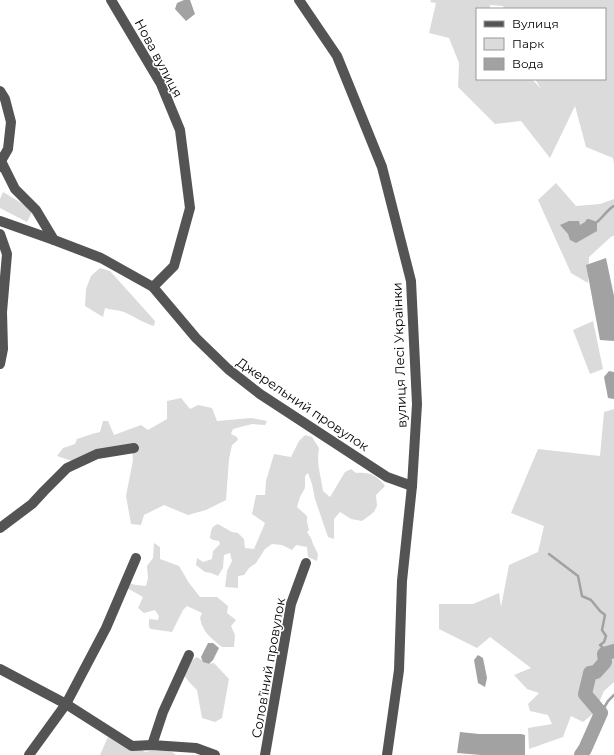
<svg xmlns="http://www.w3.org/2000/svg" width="614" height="755" font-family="Montserrat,sans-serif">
	<rect width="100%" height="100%" fill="#fff"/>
	<!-- green -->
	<g fill="#dbdbdb" fill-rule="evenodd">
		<path d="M431,0H614V164L613,158L586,147L575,106L550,158L521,121L495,124L458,87L459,63L449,38L429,33L436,3L430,2ZM490,5L503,6L504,9H605V79H535L541,89L532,79H477V9H490Z"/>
		<polygon points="556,183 576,206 600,204 614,199 614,236 612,236 589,257 588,283 571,273 538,200"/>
		<polygon points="3,192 33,210 27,222 0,208 0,199"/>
		<path d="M100,268L110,271L155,321L154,326C143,323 134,316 124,312C118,310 111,310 105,308L103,317L85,306L86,289L91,276Z"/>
		<polygon points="593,321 603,369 590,374 573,330"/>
		<polygon points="181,398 190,409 198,405 212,408 217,421 251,418 267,421 265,425 252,424 233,429 231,434 237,437 238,440 232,445 229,459 226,500 206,510 188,515 164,505 144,515 141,525 131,524 126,496 133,460 132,449 72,461 57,456 63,448 75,444 77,439 92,434 100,432 103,421 108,421 114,435 141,425 148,430 167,419 167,401"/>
		<polygon points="614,409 614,682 604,691 595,712 583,722 571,716 563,737 529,749 528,728 552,724 548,715 530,711 528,704 539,693 527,689 514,675 531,668 490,637 477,648 439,629 439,604 473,604 499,593 501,607 509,565 538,552 544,526 511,513 538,449 600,456 604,412"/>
		<path d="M305,435L312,437L319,448C316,464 321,475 323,491L330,497L345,472L351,469L356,473C370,472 376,475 385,486L376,495L377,506L374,512L362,521L351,519L340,512L334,519V539L328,537L315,499L312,484L308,473L305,476V488L300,497L297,507L307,516V522L309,530L307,532L311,538L313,544L318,554L317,561L308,557L307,547L296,545L292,550L282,545L272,544L265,549L256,563L249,568L244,575L238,576V588L225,587L227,571L232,561L230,553L224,555L223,568L218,576L211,573L205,572L196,565L197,558L203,562L212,559L213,551L220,544L219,541L213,540L210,538C211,531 211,526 218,524L232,532L238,533L244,539L245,548L254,549L265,523L252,514L256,495H265L266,481L274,454L291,457L299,441Z"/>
		<path d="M154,543L160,547V559L179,566L189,583L200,597H217L228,606L227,613L236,620L231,626L235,635L234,647H222C211,638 203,633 200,618L202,613L187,606L183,610L172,632L151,629L149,627V619L158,620L159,616L155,610L144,613L138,608L143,597L127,588L129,583L136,585L146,586L148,578L147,566L153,558Z"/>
		<polygon points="197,657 208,664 214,663 229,679 222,718 215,722 202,718 197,690 190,683 182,673 192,660"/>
		<path d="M108,737L132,750L141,749L145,752C155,750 168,748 176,755H100Z"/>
	</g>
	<!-- water -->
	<g fill="#a2a2a2">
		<polygon points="184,0 190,0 195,14 186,21 175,9 177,3"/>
		<polygon points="587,219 589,219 597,222 597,231 576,243 570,240 568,234 560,225 569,221 579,221 580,225 585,222"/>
		<polygon points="606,258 614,296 614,341 600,340 586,265"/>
		<polygon points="609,371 614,372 614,399 608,398 604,377"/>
		<polygon points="208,643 213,643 219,648 213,660 209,664 203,662 201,657"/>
		<polygon points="478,655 483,658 487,678 485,687 478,683 474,660"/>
		<polygon points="460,732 479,734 521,734 525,735 525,755 481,755 457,753"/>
	</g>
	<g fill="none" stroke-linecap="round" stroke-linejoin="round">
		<!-- stream -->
		<g stroke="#a2a2a2" stroke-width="2.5">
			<path d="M597,222C602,218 609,208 614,206"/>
			<polyline points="549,554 578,576 582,596 591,600 600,611 605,615 602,630 606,636 604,642 600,645 603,648 601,653 604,654"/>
			<polyline points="601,713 608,701 614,695"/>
		</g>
		<!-- river -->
		<polyline stroke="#a2a2a2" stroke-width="14" points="581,755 585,749 601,713 585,694 590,673 596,672 605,662 604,654 614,651"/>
		<!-- minor -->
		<g stroke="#545454" stroke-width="10">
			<polyline points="111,0 161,84 180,130 190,208 174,266 153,287"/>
			<polyline points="299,0 337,56 382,167 411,281 417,404 412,486 402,581 399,670 387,755"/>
			<polyline points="0,91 5,99 11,122 8,149 1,161 0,167"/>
			<polyline points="1,161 15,189 36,210 54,240 101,258 153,287 196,338 228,369 260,394 387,477 412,486"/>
			<polyline points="0,221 54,240"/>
			<polyline points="0,234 7,254 2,312 3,349 0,364"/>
			<polyline points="0,528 32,504 44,491 67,468 97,454 134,448"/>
			<polyline points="0,669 66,704 132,746 152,745 196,748 215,755"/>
			<polyline points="152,745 163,712 189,655"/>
			<polyline points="29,755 66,704 106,628 136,558"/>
			<polyline points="265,755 291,604 306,563"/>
		</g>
	</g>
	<g text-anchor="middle" stroke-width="3" stroke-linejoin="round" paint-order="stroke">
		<!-- street labels -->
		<g font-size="13" fill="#000" stroke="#fff">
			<text transform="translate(159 58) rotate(62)" y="5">Нова вулиця</text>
			<text transform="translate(399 355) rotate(-92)" y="5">вулиця Лесі Українки</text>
			<text transform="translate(303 404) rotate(34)" y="5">Джерельний провулок</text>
			<text transform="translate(268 668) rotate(-80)" y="5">Соловʼїний провулок</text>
		</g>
	</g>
	<!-- legend -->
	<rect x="476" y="8" width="130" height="72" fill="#ffffff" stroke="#999999"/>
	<rect x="484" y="21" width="20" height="6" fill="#545454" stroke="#999999"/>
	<text x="512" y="28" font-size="12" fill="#000000">Вулиця</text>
	<rect x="484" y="38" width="20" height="12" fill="#dbdbdb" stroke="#999999"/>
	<text x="512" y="48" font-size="12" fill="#000000">Парк</text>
	<rect x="484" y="58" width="20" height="12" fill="#a2a2a2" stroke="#999999"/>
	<text x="512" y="68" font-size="12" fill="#000000">Вода</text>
</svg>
